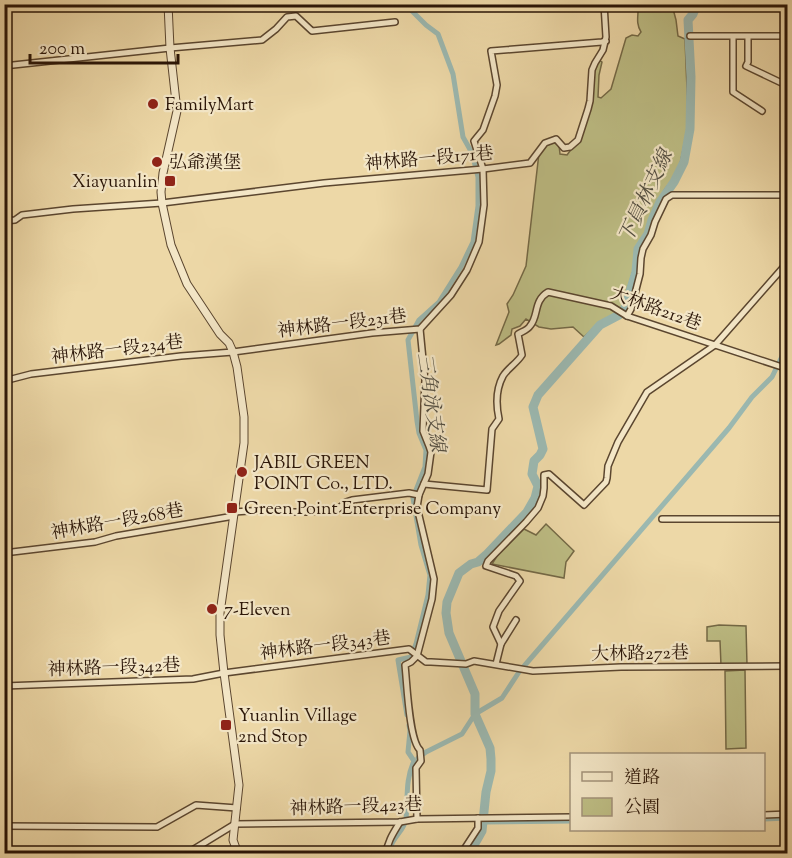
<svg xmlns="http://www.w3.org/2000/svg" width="792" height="858" font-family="'Sorts Mill Goudy','Noto Serif TC',serif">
	<rect width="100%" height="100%" fill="#edd8a7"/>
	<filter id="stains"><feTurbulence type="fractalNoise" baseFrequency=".00333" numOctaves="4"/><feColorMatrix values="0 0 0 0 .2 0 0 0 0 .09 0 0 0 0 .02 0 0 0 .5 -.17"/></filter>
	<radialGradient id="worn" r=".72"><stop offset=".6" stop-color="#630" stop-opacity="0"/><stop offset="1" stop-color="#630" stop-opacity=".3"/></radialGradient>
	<!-- green -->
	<g fill="#bdbd84" stroke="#746946" stroke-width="1.5">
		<path d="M638,5H672L676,20L678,36L685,39L688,114L687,131L680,164L674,178L665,189L654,210L646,233L636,249L633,271L622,307L617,313L599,323L584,337L573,327L551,329L539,327L526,319L520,326L512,329L511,335L499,344L496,345L509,312L507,304L513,295L526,266L539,153L544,145L553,142L559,145L560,154L567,155C574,145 582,140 585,127C592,105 588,81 599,60L602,62L599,75L598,97L601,98L611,89L626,38L632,35L638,36L641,32C635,22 639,15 638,5Z"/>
		<polygon points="546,524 574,551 566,562 564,578 492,564 499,553 524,529 536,535"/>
		<polygon points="719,625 746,626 747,665 721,665 720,641 707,641 707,627"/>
		<polygon points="745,670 746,748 726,749 725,671"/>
	</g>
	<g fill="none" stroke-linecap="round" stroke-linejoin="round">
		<!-- canal -->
		<g stroke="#9bb8b0" stroke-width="5">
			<polyline points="407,715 398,660 411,657 416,644 428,595 430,575 421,545 413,498 425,467 426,450 419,433 417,421 408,340 419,320 439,302 461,267 473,242 478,206 478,177 472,153 463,137 453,74 438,34 426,25 410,9 409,4"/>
			<polyline points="418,758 426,752 462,734 475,714 502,698 519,672 729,428 752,397 772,377 788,344"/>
			<polyline points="764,819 788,818"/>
			<polyline points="484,822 572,821"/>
			<path d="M390,854C389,839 404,832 406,819C408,799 405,780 414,761L408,752L410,731L409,725"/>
		</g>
		<!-- river -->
		<polyline stroke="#9bb8b0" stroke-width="9" points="469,854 482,831 486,792 491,771 491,759 490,748 475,714 475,694 449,633 446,613 447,602 459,573 471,564 478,562 486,555 527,512 535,498 538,486 532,474 534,461 540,455 543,449 533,407 538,395 600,325 619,315 625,308 636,272 638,249 648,234 652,220 660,202 674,182 684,162 690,129 691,77 688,20 693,14 697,4"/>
		<!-- minor casing -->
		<g stroke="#5b462f" stroke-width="8">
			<g id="minor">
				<polyline points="690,36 788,36"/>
				<polyline points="733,37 733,92 762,111"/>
				<polyline points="748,37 748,62 746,66 788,86"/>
				<polyline points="4,66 170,48 262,40 276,29 287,17 296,16 312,31 395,22"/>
				<polyline points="4,221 15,220 22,215 73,209 162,203 324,183 483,169 530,163 545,143 556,139 564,148 570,147 578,140 588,109 590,101 592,70 595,63 603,50 606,37 604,4"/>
				<polyline points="627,316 631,309 640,274 641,258 643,249 651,235 655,222 666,199 672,195 788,195"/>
				<polyline points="4,381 31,374 181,356 233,352 372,333 420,329 451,295 467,270 479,242 484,205 483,169 474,141 483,130 495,96 497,85 491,51 602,42 606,41"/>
				<path d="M424,484L487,490L492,429L499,419C496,405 496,389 503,376C508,368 517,363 522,355L518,334C521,332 528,330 530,326C539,316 533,301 548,292L611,306L627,316L788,369"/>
				<polyline points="234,512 278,509 290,512 308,512 338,509 346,502 352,500 409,493 419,495"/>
				<polyline points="662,519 788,519"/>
				<polyline points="4,553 95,542 116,536 234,516"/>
				<polyline points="501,644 516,620"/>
				<polyline points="496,664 501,644 493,627 499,611 520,581 516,576 486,566 488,561 526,522 538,508 543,496 544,488 544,475 549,474 584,505 606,482 607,478 608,466 618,442 647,392 715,345 788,262"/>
				<polyline points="4,686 193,679 224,673 409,649 426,662 431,662 466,664 474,661 533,671 621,667 788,666"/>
				<polyline points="764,815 788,814"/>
				<path d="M417,819L416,768L421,761L420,750C409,740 407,683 405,665L411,662L417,656L432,599L434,579L417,507L419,495L428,474L431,452L429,446L423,431L425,380L420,329"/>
				<polyline points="4,826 157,827 196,805 237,808"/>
				<polyline points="186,854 235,824 400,822 417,819 572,817"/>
				<path d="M386,854C387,842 394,832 400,822"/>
				<polyline points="461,854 478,828 478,818"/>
			</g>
		</g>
		<!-- tertiary casing -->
		<g stroke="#5b462f" stroke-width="9">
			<g id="tertiary">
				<polyline points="168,4 170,48 177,111 163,173 161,192 162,203 171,245 187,284 220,334 229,343 233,352 237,367 244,417 244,443 220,613 220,635 224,673 239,785 233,840 238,854"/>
				<polyline points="788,358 784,368 787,379 788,387"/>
				<polyline points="788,561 786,666 788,712"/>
			</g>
		</g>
		<!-- minor -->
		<use href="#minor" stroke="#f3e6c6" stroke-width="5"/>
		<!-- tertiary -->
		<use href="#tertiary" stroke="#f3e6c6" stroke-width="7"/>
	</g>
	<!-- markers -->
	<g fill="#8f2418" stroke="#f3e6c6" stroke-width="2">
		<circle cx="153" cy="104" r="6"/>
		<circle cx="157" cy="162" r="6"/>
		<rect x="164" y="175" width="12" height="12" rx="3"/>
		<circle cx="242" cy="472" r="6"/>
		<rect x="226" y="502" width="12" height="12" rx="3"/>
		<circle cx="212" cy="609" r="6"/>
		<rect x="220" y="719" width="12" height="12" rx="3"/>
	</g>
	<g text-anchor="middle" stroke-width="4.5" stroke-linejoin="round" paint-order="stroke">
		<!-- poi labels -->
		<g font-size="18" fill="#2a1507" stroke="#f3e6c6" text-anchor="start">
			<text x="165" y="110">FamilyMart</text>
			<text x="169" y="168">弘爺漢堡</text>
			<text x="158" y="187" text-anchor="end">Xiayuanlin</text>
			<text x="254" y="468">JABIL GREEN<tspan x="254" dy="21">POINT Co., LTD.</tspan></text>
			<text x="244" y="514">Green Point Enterprise Company</text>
			<text x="224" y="615">7-Eleven</text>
			<text x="238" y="721">Yuanlin Village<tspan x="238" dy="21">2nd Stop</tspan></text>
		</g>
		<!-- street labels -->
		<g font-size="18" fill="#2a1507" stroke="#f3e6c6">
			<text transform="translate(429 158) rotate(-5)" y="6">神林路一段171巷</text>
			<text transform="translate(656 308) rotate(20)" y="6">大林路212巷</text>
			<text transform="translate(342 323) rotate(-7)" y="6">神林路一段231巷</text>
			<text transform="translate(117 349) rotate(-7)" y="6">神林路一段234巷</text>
			<text transform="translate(117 521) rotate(-10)" y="6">神林路一段268巷</text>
			<text transform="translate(325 645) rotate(-7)" y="6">神林路一段343巷</text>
			<text transform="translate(640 653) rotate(-1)" y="6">大林路272巷</text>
			<text transform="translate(114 667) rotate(-2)" y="6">神林路一段342巷</text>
			<text transform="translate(356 806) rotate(-2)" y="6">神林路一段423巷</text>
		</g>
		<!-- water labels -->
		<g font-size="20" font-style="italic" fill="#524e42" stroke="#f3e6c6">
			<text transform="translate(645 196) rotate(-65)" y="7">下員林支線</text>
			<text transform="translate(432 402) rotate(82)" y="7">三角泳支線</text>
		</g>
	</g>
	<!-- margin -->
	<rect width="792" height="858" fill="none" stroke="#edd8a7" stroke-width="24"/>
	<rect x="6" y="6" width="780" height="846" fill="none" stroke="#2a1507" stroke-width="3"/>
	<rect x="12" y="12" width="768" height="834" fill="none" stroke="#2a1507" stroke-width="1.5"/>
	<!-- legend -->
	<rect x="570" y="753" width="195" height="78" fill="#f3e6c6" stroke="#a3927a" stroke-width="1.5"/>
	<rect x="582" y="772" width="30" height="9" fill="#f3e6c6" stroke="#a3927a" stroke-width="1.5"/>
	<text x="624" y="783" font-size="18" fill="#2a1507">道路</text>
	<rect x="582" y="798" width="30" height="18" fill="#bdbd84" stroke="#a3927a" stroke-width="1.5"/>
	<text x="624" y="813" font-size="18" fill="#2a1507">公園</text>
	<!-- scale -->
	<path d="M30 54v9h148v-9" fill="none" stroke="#2a1507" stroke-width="3"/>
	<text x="39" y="54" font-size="18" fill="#2a1507" stroke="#f3e6c6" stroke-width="4.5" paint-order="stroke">200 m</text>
	<rect width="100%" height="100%" filter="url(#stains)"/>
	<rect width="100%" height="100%" fill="url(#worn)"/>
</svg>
